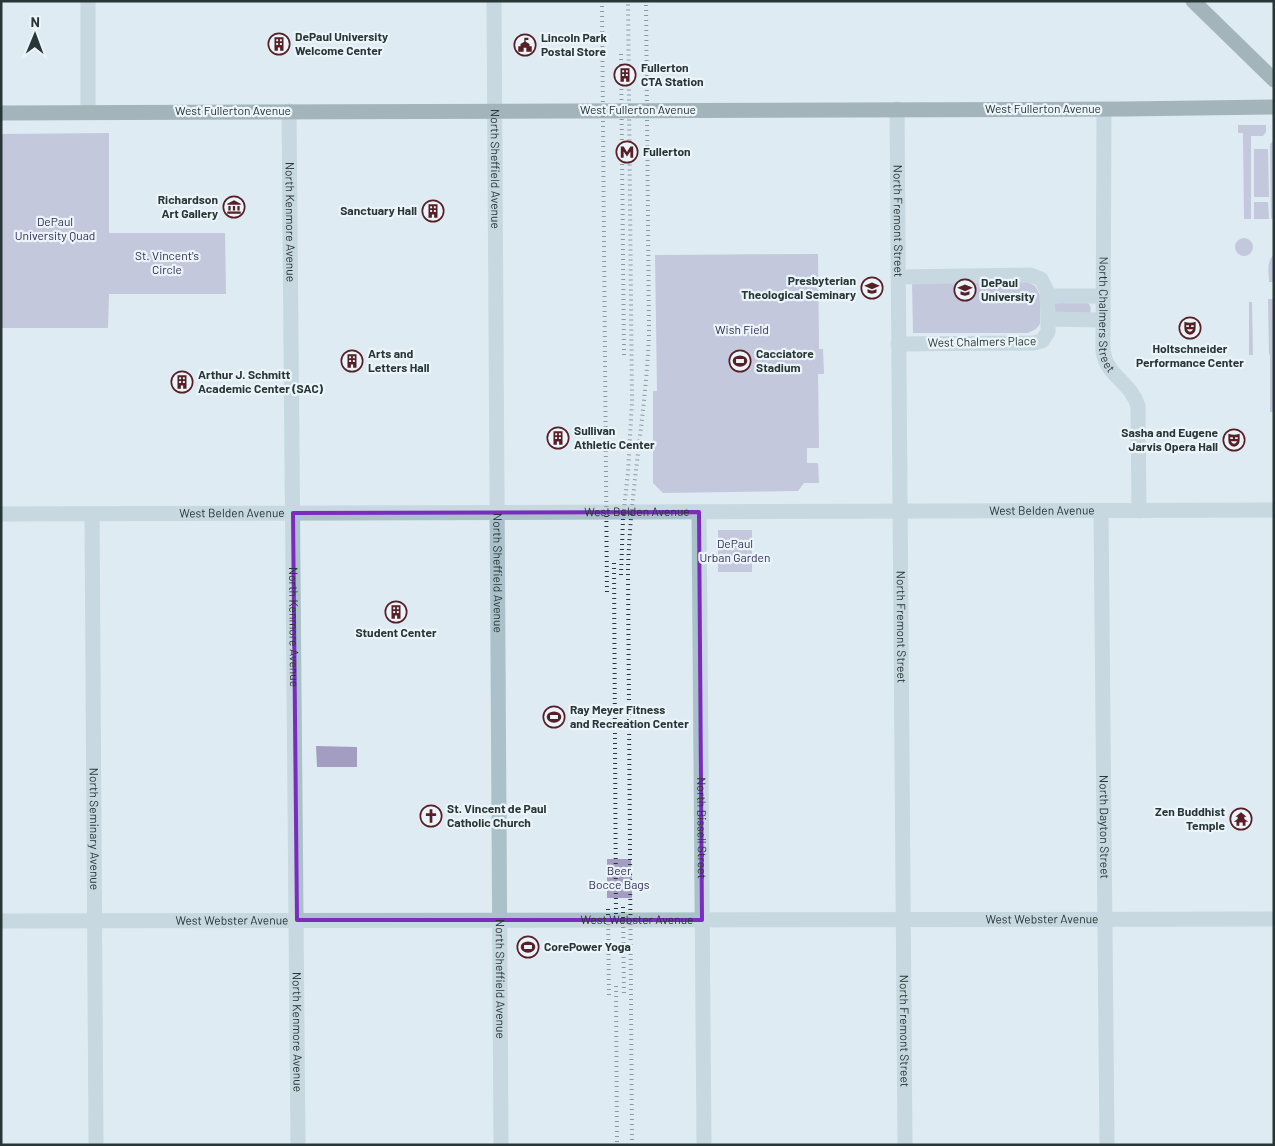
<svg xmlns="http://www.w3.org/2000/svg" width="1275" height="1146" font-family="Barlow,sans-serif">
	<rect width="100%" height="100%" fill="#deebf2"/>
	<!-- green -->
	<g fill="#a39ec1">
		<polygon points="1238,125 1266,125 1266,132 1263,136 1251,136 1251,219 1244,219 1243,133 1238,133"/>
		<polygon points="109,133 109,233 225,233 226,294 109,294 108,328 1,328 1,134"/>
		<polygon points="1274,140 1274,219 1271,219 1270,144"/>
		<polygon points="1254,149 1268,149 1269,197 1254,197"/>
		<polygon points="1254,202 1268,202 1269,219 1254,219"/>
		<circle cx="1244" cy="247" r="9"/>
		<polygon points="818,254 819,349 823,349 824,374 818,374 819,448 807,448 807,463 818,463 819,483 804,483 798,491 663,493 653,483 653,391 657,391 655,255"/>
		<path d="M1274,255V282H1269C1269,273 1266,261 1274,255Z"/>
		<polygon points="912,282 1028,282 1035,286 1040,295 1040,324 1036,329 1028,333 913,333"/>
		<polygon points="1268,299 1274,299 1274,412 1270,412 1270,355 1269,354"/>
		<path d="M1063,301L1087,302C1091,306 1092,310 1089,315H1058L1054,310L1055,304Z"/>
		<polygon points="1249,302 1252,302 1253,355 1249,355"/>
		<rect x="718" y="530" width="34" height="42"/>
		<polygon points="316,746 357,747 357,767 317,767"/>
		<polygon points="607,859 631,859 632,898 607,898"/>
	</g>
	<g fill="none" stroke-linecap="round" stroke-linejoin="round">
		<!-- minor -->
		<g stroke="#aac1ca" stroke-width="15">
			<polyline points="88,1 88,112"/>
			<path id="s1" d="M494,1L501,1145"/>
			<path id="s2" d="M897,109L905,1145"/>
			<path id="s3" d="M1104,109L1103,351C1107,377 1130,381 1138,406L1139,511"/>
			<path id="s4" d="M289,111L298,1145"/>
			<polyline points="898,277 1030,275 1041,279 1047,291 1048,319 1048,332 1042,341 1033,343 898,344"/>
			<polyline points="1047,296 1103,296"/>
			<polyline points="1048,319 1103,320"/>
			<path id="s5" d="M1101,511L1107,1145"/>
			<path id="s6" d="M699,512L704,1145"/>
			<path id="s7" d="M1,514L1274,510"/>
			<path id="s8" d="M92,514L96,1145"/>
			<path id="s9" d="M1,921L1274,919"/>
		</g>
		<!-- major -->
		<g stroke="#5b7479" stroke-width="15">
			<polyline points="1193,1 1274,80"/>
			<polyline points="1,113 1124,109 1274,107"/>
		</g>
		<!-- rail -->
		<g stroke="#293637" stroke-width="4" stroke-dasharray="1 4" stroke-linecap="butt">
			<polyline points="602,1 607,596"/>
			<polyline points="621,54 624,356"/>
			<polyline points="614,563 616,921"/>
			<polyline points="621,575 623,518 628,472 632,401 628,1"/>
			<polyline points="623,907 624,997"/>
			<polyline points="608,909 609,999"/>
			<polyline points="616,986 617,1145"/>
			<path d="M632,1145L628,570C630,491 646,413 649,334L646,1"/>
		</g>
	</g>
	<!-- marked area -->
	<path d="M0 0H1275V1146H0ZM699,512L702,920H297L293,513Z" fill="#deebf2" fill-opacity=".55" fill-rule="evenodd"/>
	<path fill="none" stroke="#7b2cbf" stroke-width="4" stroke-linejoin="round" d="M699,512L702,920H297L293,513Z"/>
	<!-- icons -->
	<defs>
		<g id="building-ring" transform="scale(1.125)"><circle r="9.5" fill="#eaf4f9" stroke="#582026" stroke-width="1.5"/><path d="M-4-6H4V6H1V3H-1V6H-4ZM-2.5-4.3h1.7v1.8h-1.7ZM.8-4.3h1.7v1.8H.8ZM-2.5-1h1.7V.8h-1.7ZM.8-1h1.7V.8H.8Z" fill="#582026"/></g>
		<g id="civic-ring" transform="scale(1.125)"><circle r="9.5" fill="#eaf4f9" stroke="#582026" stroke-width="1.5"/><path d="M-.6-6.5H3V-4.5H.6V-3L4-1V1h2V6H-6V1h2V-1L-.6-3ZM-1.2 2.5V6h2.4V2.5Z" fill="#582026"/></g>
		<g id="metro-ring" transform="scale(1.125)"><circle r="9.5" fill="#eaf4f9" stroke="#582026" stroke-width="1.5"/><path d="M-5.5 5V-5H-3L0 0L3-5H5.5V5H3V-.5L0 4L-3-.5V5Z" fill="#582026"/></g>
		<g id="museum-ring" transform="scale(1.125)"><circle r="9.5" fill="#eaf4f9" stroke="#582026" stroke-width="1.5"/><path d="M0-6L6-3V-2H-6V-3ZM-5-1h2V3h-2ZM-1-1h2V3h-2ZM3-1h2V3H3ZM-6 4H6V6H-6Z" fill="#582026"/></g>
		<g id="school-ring" transform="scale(1.125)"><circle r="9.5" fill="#eaf4f9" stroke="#582026" stroke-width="1.5"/><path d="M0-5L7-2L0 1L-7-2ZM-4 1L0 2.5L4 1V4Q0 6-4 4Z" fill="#582026"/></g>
		<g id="university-ring" transform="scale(1.125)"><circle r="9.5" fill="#eaf4f9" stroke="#582026" stroke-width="1.5"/><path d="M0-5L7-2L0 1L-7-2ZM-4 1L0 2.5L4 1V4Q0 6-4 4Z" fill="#582026"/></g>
		<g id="theatre-ring" transform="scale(1.125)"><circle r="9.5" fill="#eaf4f9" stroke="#582026" stroke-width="1.5"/><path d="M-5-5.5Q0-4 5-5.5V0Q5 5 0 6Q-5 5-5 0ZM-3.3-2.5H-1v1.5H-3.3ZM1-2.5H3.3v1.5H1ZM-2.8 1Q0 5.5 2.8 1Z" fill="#582026"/></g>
		<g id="stadium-ring" transform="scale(1.125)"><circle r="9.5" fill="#eaf4f9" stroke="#582026" stroke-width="1.5"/><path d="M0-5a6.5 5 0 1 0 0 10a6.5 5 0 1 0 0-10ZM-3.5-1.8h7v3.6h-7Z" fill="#582026"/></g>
		<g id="church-ring" transform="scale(1.125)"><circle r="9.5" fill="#eaf4f9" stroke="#582026" stroke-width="1.5"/><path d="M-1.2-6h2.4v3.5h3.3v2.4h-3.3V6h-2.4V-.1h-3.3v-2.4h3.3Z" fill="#582026"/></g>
		<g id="temple-ring" transform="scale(1.125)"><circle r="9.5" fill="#eaf4f9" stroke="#582026" stroke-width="1.5"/><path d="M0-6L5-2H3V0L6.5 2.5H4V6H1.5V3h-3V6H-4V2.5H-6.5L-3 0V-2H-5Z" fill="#582026"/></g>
	</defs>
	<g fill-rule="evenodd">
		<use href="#building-ring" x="279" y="44"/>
		<use href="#civic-ring" x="525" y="45"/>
		<use href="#building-ring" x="625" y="75"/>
		<use href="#metro-ring" x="627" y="152"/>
		<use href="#museum-ring" x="234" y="207"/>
		<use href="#building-ring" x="433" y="211"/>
		<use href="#school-ring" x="872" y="288"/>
		<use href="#university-ring" x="965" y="290"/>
		<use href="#theatre-ring" x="1190" y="328"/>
		<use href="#building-ring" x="352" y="361"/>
		<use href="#stadium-ring" x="740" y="361"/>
		<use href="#building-ring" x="182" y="382"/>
		<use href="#building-ring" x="558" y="438"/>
		<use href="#theatre-ring" x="1234" y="440"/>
		<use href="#building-ring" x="396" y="612"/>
		<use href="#stadium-ring" x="554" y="717"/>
		<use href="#church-ring" x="431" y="816"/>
		<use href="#temple-ring" x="1241" y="819"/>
		<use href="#stadium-ring" x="528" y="947"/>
	</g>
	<g text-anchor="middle" stroke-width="4.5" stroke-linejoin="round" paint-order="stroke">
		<!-- poi labels -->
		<g font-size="12" font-weight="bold" fill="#293637" stroke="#eaf4f9" text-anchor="start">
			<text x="295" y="41">DePaul University<tspan x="295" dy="14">Welcome Center</tspan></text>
			<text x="541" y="42">Lincoln Park<tspan x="541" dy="14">Postal Store</tspan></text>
			<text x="641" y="72">Fullerton<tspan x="641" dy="14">CTA Station</tspan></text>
			<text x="643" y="156">Fullerton</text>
			<text x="218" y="204" text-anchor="end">Richardson<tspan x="218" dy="14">Art Gallery</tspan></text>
			<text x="417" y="215" text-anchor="end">Sanctuary Hall</text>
			<text x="856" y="285" text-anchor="end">Presbyterian<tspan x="856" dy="14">Theological Seminary</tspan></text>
			<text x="981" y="287">DePaul<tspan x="981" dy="14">University</tspan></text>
			<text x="1190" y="353" text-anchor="middle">Holtschneider<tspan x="1190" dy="14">Performance Center</tspan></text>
			<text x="368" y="358">Arts and<tspan x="368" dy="14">Letters Hall</tspan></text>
			<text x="756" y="358">Cacciatore<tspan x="756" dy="14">Stadium</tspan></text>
			<text x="198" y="379">Arthur J. Schmitt<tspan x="198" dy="14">Academic Center (SAC)</tspan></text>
			<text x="574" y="435">Sullivan<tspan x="574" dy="14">Athletic Center</tspan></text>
			<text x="1218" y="437" text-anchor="end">Sasha and Eugene<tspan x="1218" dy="14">Jarvis Opera Hall</tspan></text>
			<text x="396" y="637" text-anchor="middle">Student Center</text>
			<text x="570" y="714">Ray Meyer Fitness<tspan x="570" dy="14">and Recreation Center</tspan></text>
			<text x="447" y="813">St. Vincent de Paul<tspan x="447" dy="14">Catholic Church</tspan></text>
			<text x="1225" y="816" text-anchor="end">Zen Buddhist<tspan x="1225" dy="14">Temple</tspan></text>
			<text x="544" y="951">CorePower Yoga</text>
		</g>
		<!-- street labels -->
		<g font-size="12" fill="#293637" stroke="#eaf4f9">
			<text x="1043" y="113">West Fullerton Avenue</text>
			<text x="638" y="114">West Fullerton Avenue</text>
			<text x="233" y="115">West Fullerton Avenue</text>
			<text dy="4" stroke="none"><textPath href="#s1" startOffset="168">North Sheffield Avenue</textPath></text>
			<text dy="4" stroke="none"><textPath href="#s2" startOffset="112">North Fremont Street</textPath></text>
			<text dy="4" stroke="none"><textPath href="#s4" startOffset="111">North Kenmore Avenue</textPath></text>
			<text dy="4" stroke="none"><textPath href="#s3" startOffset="206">North Chalmers Street</textPath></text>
			<text transform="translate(982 342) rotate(-1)" y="4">West Chalmers Place</text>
			<text dy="4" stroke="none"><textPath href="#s7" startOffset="1041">West Belden Avenue</textPath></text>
			<text dy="4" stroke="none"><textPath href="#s7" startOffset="636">West Belden Avenue</textPath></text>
			<text dy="4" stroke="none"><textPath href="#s7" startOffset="231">West Belden Avenue</textPath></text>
			<text dy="4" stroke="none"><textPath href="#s1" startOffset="572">North Sheffield Avenue</textPath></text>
			<text dy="4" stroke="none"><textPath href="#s2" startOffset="518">North Fremont Street</textPath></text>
			<text dy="4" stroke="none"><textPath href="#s4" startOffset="516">North Kenmore Avenue</textPath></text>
			<text dy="4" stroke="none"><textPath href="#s5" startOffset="316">North Dayton Street</textPath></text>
			<text dy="4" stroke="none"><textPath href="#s8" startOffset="315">North Seminary Avenue</textPath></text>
			<text dy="4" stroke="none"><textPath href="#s6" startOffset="316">North Bissell Street</textPath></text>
			<text dy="4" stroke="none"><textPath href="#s9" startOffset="1041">West Webster Avenue</textPath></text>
			<text dy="4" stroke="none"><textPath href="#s9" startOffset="636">West Webster Avenue</textPath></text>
			<text dy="4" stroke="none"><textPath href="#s9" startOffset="231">West Webster Avenue</textPath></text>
			<text dy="4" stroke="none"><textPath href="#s1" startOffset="978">North Sheffield Avenue</textPath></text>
			<text dy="4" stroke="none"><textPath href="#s2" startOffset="922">North Fremont Street</textPath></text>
			<text dy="4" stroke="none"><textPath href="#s4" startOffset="921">North Kenmore Avenue</textPath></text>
		</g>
		<!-- park labels -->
		<g font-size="12" fill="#352e55" stroke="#eaf4f9">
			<text x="55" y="226">DePaul<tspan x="55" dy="14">University Quad</tspan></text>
			<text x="167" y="260">St. Vincent's<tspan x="167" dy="14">Circle</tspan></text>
			<text x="742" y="334">Wish Field</text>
			<text x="735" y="548">DePaul<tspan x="735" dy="14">Urban Garden</tspan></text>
			<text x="619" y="875">Beer<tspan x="619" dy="14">Bocce Bags</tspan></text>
		</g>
	</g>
	<!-- border -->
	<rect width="1275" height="1146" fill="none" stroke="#293637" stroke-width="5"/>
	<!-- north arrow -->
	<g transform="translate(35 35) rotate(1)" stroke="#eaf4f9" stroke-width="4" paint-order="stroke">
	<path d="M0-4L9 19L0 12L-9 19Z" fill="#293637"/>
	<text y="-8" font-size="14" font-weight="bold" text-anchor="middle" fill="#293637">N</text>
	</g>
</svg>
